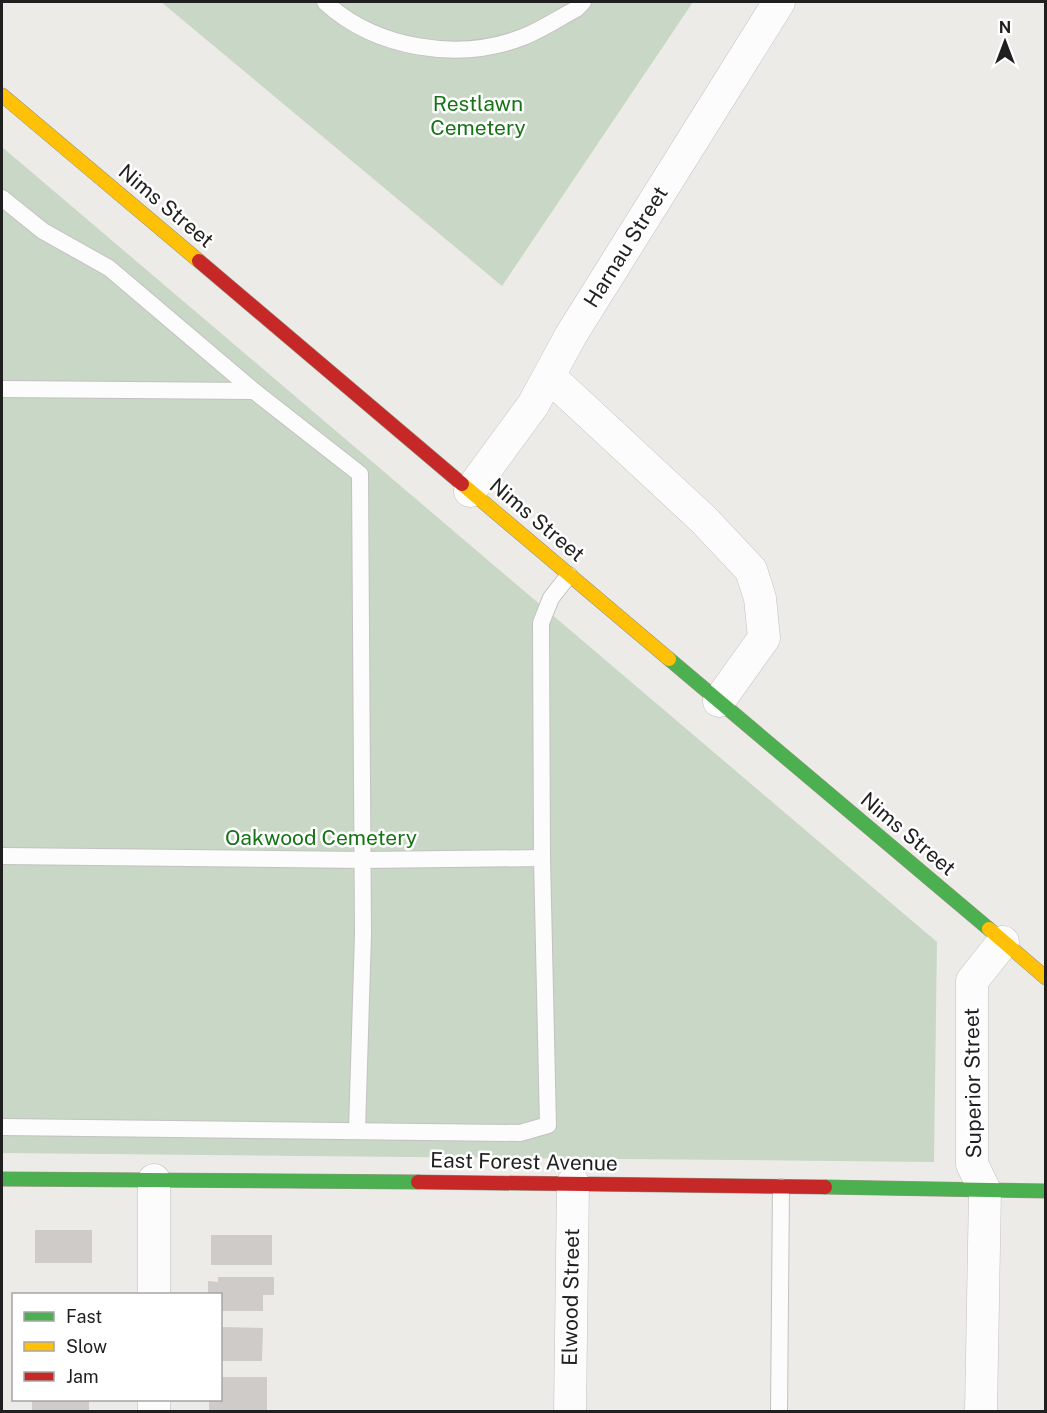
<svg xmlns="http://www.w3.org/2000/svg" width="1047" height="1413" font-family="'Public Sans',sans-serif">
	<rect width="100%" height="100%" fill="#edebe8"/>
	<!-- cemetery -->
	<g fill="#c8d7c6">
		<polygon points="161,2 693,2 502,286"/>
		<polygon points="2,147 937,942 934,1162 2,1153"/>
	</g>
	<!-- building -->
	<g fill="#cecbc9">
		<rect x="35" y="1230" width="57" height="33"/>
		<rect x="211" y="1235" width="61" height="30"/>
		<polygon points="218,1277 274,1277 274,1295 263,1295 263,1311 220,1311 220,1294 208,1294 208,1281 218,1282"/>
		<polygon points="220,1327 263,1328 262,1361 220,1361"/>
		<polygon points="220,1377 267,1377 267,1412 209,1411 209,1400 220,1400"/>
		<rect x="32" y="1400" width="57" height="12"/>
	</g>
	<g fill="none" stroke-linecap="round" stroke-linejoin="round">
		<!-- lane casing -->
		<g stroke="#c3c2c0" stroke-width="18">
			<g id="lane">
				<path d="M325,2C376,49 459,62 523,37C541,30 559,18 576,9L583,2"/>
				<polyline points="2,198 43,231 109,268 254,391"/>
				<polyline points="2,389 254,391 360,474 363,934 357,1131"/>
				<polyline points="2,856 363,860 542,858"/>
				<polyline points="2,1127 520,1133 548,1125 542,858 541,623 551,598 569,575"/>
				<polyline points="779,1412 781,1187"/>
			</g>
		</g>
		<!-- street casing -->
		<g stroke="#c3c2c0" stroke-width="33">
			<g id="street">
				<polyline points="550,377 704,520 751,570 760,598 764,638 719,701"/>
				<polyline points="470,491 533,405 571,335 779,2"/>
				<polyline points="154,1180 154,1294"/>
				<polyline points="154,1400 154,1412"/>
				<polyline points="570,1412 573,1183"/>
				<polyline points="981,1412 985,1191 972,1164 972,981 1003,942"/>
			</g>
		</g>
		<!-- fast casing -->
		<g stroke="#969582" stroke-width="15">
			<g id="fast">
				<polyline points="669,659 989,929"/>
				<polyline points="2,1179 418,1182"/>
				<polyline points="825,1187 1046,1191"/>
			</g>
		</g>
		<!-- slow casing -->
		<g stroke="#969582" stroke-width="15">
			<g id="slow">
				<polyline points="2,95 199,261"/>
				<polyline points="462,484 669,659"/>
				<polyline points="989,929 1046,978"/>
			</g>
		</g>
		<!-- jam casing -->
		<g stroke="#969582" stroke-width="15">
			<g id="jam">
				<polyline points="199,261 462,484"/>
				<polyline points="418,1182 825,1187"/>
			</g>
		</g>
		<!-- lane -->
		<use href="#lane" stroke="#fcfcfc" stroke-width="16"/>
		<!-- street -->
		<use href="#street" stroke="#fcfcfc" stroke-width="32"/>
		<!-- fast -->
		<use href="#fast" stroke="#4caf50" stroke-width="14"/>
		<!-- slow -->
		<use href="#slow" stroke="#ffc107" stroke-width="14"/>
		<!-- jam -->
		<use href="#jam" stroke="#c62828" stroke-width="14"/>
	</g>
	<g text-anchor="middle" stroke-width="5" stroke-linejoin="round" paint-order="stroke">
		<!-- park labels -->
		<g font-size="21" fill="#167416" stroke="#fff">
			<text x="478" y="111">Restlawn<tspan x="478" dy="24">Cemetery</tspan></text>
			<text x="321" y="845">Oakwood Cemetery</text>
		</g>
		<!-- street labels -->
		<g font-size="21" fill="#1f1f1f" stroke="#fff">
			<text transform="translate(166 206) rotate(40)" y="7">Nims Street</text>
			<text transform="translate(626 247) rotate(-58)" y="7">Harnau Street</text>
			<text transform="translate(537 520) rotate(40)" y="7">Nims Street</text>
			<text transform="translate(908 834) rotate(40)" y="7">Nims Street</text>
			<text transform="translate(973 1083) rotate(-91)" y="7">Superior Street</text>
			<text transform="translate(524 1162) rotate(1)" y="7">East Forest Avenue</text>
			<text transform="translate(571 1297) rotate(-89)" y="7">Elwood Street</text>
		</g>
	</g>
	<!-- border -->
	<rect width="1047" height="1413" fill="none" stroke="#1f1f1f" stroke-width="6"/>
	<!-- legend -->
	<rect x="12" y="1293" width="210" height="108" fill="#ffffff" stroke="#a5a5a5" stroke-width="1.5"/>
	<rect x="24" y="1312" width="30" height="9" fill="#4caf50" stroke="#a5a5a5" stroke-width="1.5"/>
	<text x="66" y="1323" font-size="18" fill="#1f1f1f">Fast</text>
	<rect x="24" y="1342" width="30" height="9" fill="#ffc107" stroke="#a5a5a5" stroke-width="1.5"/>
	<text x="66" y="1353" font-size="18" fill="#1f1f1f">Slow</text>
	<rect x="24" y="1372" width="30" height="9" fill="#c62828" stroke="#a5a5a5" stroke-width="1.5"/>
	<text x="66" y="1383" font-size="18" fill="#1f1f1f">Jam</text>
	<!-- north arrow -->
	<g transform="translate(1005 42)" stroke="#ffffff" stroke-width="4.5" paint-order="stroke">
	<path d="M0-4.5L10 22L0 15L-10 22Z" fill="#1f1f1f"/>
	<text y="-9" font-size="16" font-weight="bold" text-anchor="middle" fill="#1f1f1f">N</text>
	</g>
</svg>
